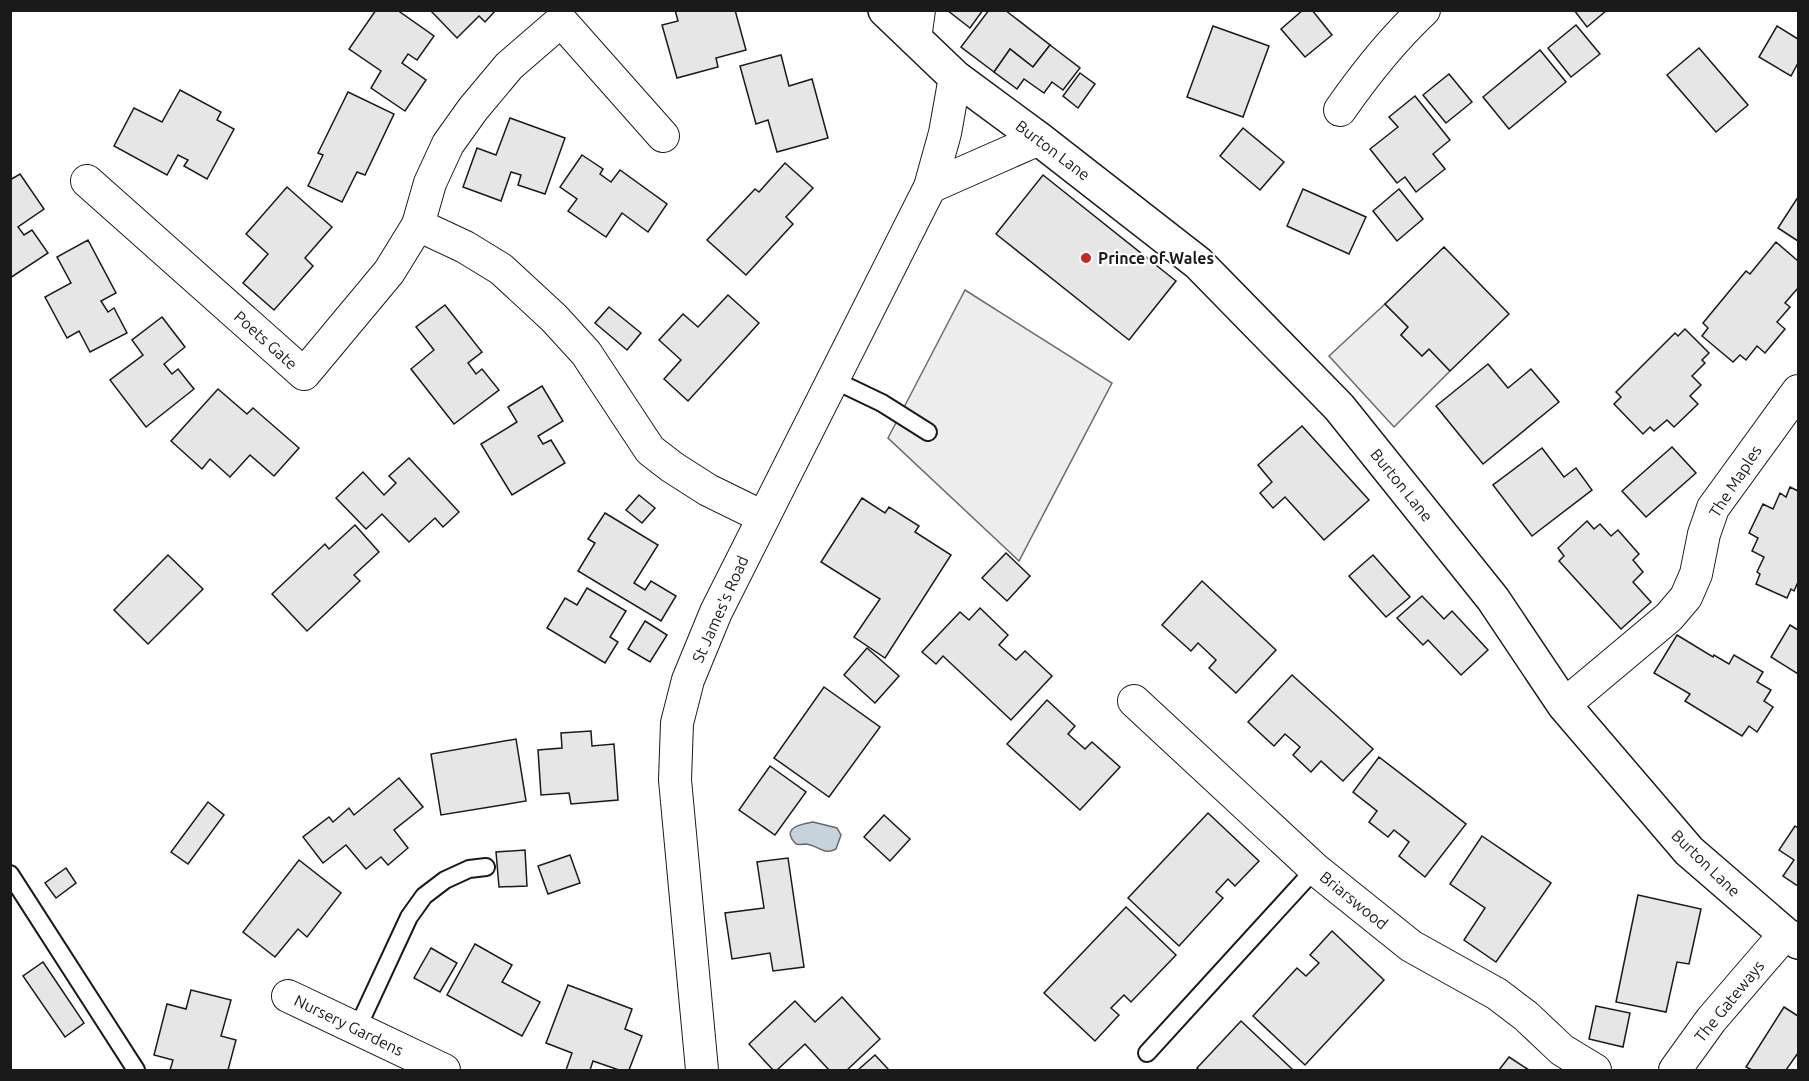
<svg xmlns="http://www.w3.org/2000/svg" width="1809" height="1081" font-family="Ubuntu,sans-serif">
	<rect width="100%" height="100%" fill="#fff"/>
	<!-- parking -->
	<g fill="#ededed" stroke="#6a6a6a" stroke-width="1.5">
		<polygon points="965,290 1112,383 1019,561 888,438"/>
		<polygon points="1385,304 1408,327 1401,335 1422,356 1429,349 1450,371 1394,427 1329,356"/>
	</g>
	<!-- water -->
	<path fill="#c6d2dc" stroke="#6a6a6a" stroke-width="1.5" d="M813,822L837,828L841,835L836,849C823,856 818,845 806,844C803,844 799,845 796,844C780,828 801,824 813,822Z"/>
	<!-- building -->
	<g fill="#e6e6e6" stroke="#1a1a1a" stroke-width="1.5">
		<polygon points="376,10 397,10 434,36 417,60 408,54 402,63 426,80 405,111 371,88 381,71 349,49"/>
		<polygon points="496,10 485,22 479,16 457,38 431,11"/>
		<polygon points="675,10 735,10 746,50 716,58 718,67 677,78 662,25 678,21"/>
		<polygon points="947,10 983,10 970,28"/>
		<polygon points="989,10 1005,10 1050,45 1033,67 1010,49 994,72 961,47"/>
		<polygon points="1303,10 1312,10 1332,35 1305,57 1281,29"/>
		<polygon points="1574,10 1607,10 1587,27"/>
		<polygon points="1576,25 1600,54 1571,77 1548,48"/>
		<polygon points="1213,26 1269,46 1243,117 1187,97"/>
		<polygon points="1777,26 1798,39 1798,63 1791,76 1759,57"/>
		<polygon points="1050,45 1080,68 1063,90 1052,82 1044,93 1024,79 1017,89 994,72 1010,49 1033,67"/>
		<polygon points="1699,48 1748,105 1716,132 1667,75"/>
		<polygon points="1540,50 1566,82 1509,129 1483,97"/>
		<polygon points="781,55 789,86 812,79 828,138 777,152 768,120 756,124 740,66"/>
		<polygon points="1080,73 1095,84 1078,108 1063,96"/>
		<polygon points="1449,74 1472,102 1446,123 1423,95"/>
		<polygon points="180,90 221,112 217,120 234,129 207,179 184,166 188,160 178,155 167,175 114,146 134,108 162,122"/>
		<polygon points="348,92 394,114 365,175 357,172 342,202 308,186 323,155 318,153"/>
		<polygon points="1415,96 1450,140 1433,154 1445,169 1416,192 1405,177 1397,183 1370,149 1398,127 1389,117"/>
		<polygon points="510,118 565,138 545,194 518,185 521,175 511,172 501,201 463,187 477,148 496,155"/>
		<polygon points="1243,128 1284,162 1260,190 1220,156"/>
		<polygon points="582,155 603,169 600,174 611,182 620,170 667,204 648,232 622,213 606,237 568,211 577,199 560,187"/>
		<polygon points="785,163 813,188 786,217 793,224 746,275 707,240 755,189 759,192"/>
		<polygon points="20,174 44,209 18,227 24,235 32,230 48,253 10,278 10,180"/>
		<polygon points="1043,175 1176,281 1129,340 996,234"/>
		<polygon points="287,187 332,227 305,258 313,266 274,310 243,283 268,254 246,234"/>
		<polygon points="1303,189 1366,217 1349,254 1287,226"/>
		<polygon points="1399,189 1423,219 1397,241 1373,211"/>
		<polygon points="1798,197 1798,241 1778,228"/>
		<polygon points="88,240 116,293 101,301 108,312 114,308 127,333 90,352 79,331 67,338 45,297 71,283 57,257"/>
		<polygon points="1776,242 1798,261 1798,288 1785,303 1790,307 1777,322 1785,329 1765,353 1757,346 1746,360 1740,355 1733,362 1702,336 1708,328 1703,323 1746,271 1750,274"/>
		<polygon points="1444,247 1509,314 1450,371 1429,349 1422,356 1401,335 1408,327 1385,304"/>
		<polygon points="728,295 759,323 688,401 664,379 681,360 659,340 683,314 698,327"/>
		<polygon points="445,305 482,352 468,363 476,374 482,369 499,390 454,424 411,369 434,350 416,327"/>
		<polygon points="609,307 641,333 627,350 595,323"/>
		<polygon points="162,317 185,347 164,364 172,374 178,369 194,389 146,427 110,380 143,355 132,340"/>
		<polygon points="1685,329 1709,353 1702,360 1705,363 1692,376 1701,385 1690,396 1698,404 1674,427 1667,420 1654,431 1650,427 1643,434 1614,404 1621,397 1616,392 1675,333 1678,336"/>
		<polygon points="1488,364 1508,388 1531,369 1559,402 1483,464 1436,406"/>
		<polygon points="542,386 563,421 538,436 543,444 551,440 565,463 512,495 481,444 517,422 508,407"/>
		<polygon points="218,389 247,414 253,408 299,448 274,476 250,455 230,477 210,459 202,469 171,441"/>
		<polygon points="1302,426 1369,500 1324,540 1285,497 1273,508 1260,493 1272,482 1258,465"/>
		<polygon points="1672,447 1696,473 1646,517 1622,491"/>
		<polygon points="1542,448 1564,477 1576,468 1592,490 1532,536 1493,485"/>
		<polygon points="409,458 459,512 443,527 435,518 409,542 382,514 366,529 336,498 363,472 384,495 396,483 389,476"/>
		<polygon points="1790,487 1798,491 1798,582 1794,591 1791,589 1787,598 1756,584 1760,574 1757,572 1764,557 1752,551 1758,538 1749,533 1763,504 1773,509 1780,493 1786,497"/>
		<polygon points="639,495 655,508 642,523 626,510"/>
		<polygon points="862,498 885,513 889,507 919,526 915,532 951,555 885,658 854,637 880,599 821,562"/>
		<polygon points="605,513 658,545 634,583 645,590 651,581 676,596 661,621 578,571 595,543 588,539"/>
		<polygon points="1587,521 1594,529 1600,524 1611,536 1618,530 1639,554 1633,560 1643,572 1633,582 1651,602 1621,629 1559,561 1564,556 1558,548"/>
		<polygon points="355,525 379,552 354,575 360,581 307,631 272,594 325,544 329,549"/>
		<polygon points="1006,553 1030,576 1007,601 982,578"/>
		<polygon points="168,555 203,589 148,644 114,610"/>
		<polygon points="1373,555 1410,597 1386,617 1349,576"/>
		<polygon points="1202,581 1276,650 1236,693 1209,668 1216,660 1198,643 1191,651 1162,625"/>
		<polygon points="587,588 626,611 610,637 618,642 605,663 547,628 565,598 577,605"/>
		<polygon points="1422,596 1444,619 1452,611 1488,650 1461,675 1428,640 1423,645 1397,618"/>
		<polygon points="980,608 1008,635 999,645 1016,660 1025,651 1052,676 1011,720 943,656 936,664 922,652 960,612 969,620"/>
		<polygon points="645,621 667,635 650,662 628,649"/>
		<polygon points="1790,625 1798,630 1798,674 1771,657"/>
		<polygon points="1677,635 1713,657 1714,655 1729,664 1734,655 1763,672 1757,682 1771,690 1764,701 1773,707 1757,732 1749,726 1742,736 1685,701 1690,694 1654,673"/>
		<polygon points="867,648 899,676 875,703 844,675"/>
		<polygon points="1292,675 1373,749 1343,781 1321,761 1311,772 1293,755 1300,747 1285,734 1274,746 1248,722"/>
		<polygon points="824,687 880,727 829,797 774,758"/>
		<polygon points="1047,700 1075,726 1068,734 1085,749 1092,742 1120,767 1080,810 1007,744"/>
		<polygon points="591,731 592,746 614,744 618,800 571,804 569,793 541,795 538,750 562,748 561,733"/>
		<polygon points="516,739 526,801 441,815 431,754"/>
		<polygon points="1379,757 1466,824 1425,877 1399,856 1409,842 1394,830 1388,837 1369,822 1377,811 1353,792"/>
		<polygon points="770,766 806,792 775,835 739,810"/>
		<polygon points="399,778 423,807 394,830 408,848 388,865 381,857 366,869 346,845 323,863 303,837 329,817 333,822 349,808 354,815"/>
		<polygon points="208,802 224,815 188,864 171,852"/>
		<polygon points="1208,813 1259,861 1235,886 1228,879 1216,892 1223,898 1179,946 1128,898"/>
		<polygon points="884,815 910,839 890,861 864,837"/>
		<polygon points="1795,826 1798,828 1798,886 1783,876 1794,860 1779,850"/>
		<polygon points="1482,836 1551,883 1496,962 1464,940 1485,908 1450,884"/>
		<polygon points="525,850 527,886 499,887 496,852"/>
		<polygon points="570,855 580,883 548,894 538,866"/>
		<polygon points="788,858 804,967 773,971 770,953 732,959 725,913 764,908 757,862"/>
		<polygon points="299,860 341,893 307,937 298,929 275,957 243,932"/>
		<polygon points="66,868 76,883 56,898 45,883"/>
		<polygon points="1638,895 1701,909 1689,964 1677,962 1666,1012 1616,1002"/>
		<polygon points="1126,907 1176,955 1131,1002 1124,995 1111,1008 1119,1015 1095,1041 1044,993"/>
		<polygon points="1332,931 1384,980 1305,1065 1253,1016 1297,968 1306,976 1319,963 1310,955"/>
		<polygon points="475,944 512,965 502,982 540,1002 522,1036 447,995"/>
		<polygon points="431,948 457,963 440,992 414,978"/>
		<polygon points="43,962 84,1023 65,1037 23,976"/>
		<polygon points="568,985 632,1009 625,1029 642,1036 629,1070 619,1070 593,1061 590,1070 566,1070 572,1053 546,1043"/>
		<polygon points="191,990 231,1000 221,1036 236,1040 228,1070 170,1070 173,1060 154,1055 167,1004 186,1009"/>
		<polygon points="842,997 880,1039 847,1070 829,1070 805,1044 777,1070 773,1070 749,1044 795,1001 815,1022"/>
		<polygon points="1596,1006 1630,1013 1623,1047 1589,1039"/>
		<polygon points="1784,1007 1798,1016 1798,1053 1786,1070 1752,1070 1746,1067"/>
		<polygon points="1241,1021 1292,1069 1291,1070 1199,1070 1197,1068"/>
		<polygon points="875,1055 889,1070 858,1070"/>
		<polygon points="1509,1057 1529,1070 1499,1070"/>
	</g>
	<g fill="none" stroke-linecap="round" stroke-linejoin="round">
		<!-- lane casing -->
		<g stroke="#1a1a1a" stroke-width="20">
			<g id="lane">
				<polyline points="834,380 882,403 928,432"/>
				<polyline points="10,874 136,1070"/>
				<polyline points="357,1029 409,917 424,896 445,880 469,869 486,867"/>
				<polyline points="1147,1053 1315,869"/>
			</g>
		</g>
		<!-- street casing -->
		<g stroke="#1a1a1a" stroke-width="34">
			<g id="street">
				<polyline points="915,39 919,10"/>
				<path d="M1340,110C1365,74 1391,41 1424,10"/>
				<polyline points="87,181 304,374 389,272 418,225 430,183 448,144 473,109 509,66 561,21 663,136"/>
				<polyline points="930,187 1039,139"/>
				<polyline points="418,225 465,247 501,269 554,318 586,353 650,450 672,467 708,490 763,517"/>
				<polyline points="1134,701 1315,869 1411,946 1497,994 1526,1016 1562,1050 1595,1070"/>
				<polyline points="1564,705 1669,617 1686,597 1696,574 1704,534 1713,508 1798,391"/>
				<polyline points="288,996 444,1070"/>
				<polyline points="702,1070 675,780 677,723 688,680 716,612 930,187 945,133 955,77"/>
				<polyline points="1675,1070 1711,1020 1785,934"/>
			</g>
		</g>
		<!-- secondary casing -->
		<g stroke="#1a1a1a" stroke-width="36">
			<polyline id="secondary" points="885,10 955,77 1039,139 1198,263 1339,407 1493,599 1564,705 1689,851 1785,934 1798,942"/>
		</g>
		<!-- lane -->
		<use href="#lane" stroke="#fff" stroke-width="16"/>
		<!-- street -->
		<use href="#street" stroke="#fff" stroke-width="32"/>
		<!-- secondary -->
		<use href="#secondary" stroke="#fff" stroke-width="33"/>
	</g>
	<!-- markers -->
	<circle fill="#c62828" stroke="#fff" stroke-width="2" cx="1086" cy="258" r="6"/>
	<g text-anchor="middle" stroke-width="4.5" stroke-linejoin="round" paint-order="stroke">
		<!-- street labels -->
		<g font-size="16" fill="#1a1a1a" stroke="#fff">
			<text transform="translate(1053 150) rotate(37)" y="6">Burton Lane</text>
			<text transform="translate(266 340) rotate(42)" y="6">Poets Gate</text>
			<text transform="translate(1735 481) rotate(-57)" y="6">The Maples</text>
			<text transform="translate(1402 485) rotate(51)" y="6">Burton Lane</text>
			<text transform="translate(720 609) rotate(-66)" y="6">St James's Road</text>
			<text transform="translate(1706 863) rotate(44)" y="6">Burton Lane</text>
			<text transform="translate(1354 900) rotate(39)" y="6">Briarswood</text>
			<text transform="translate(1729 1001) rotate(-51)" y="6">The Gateways</text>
			<text transform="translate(349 1025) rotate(26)" y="6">Nursery Gardens</text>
		</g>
		<!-- poi labels -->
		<g font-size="16" font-weight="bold" fill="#1a1a1a" stroke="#fff" text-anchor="start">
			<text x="1098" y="264">Prince of Wales</text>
		</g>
	</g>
	<!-- border -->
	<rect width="1809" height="1081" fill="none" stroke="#1a1a1a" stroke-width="24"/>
</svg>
